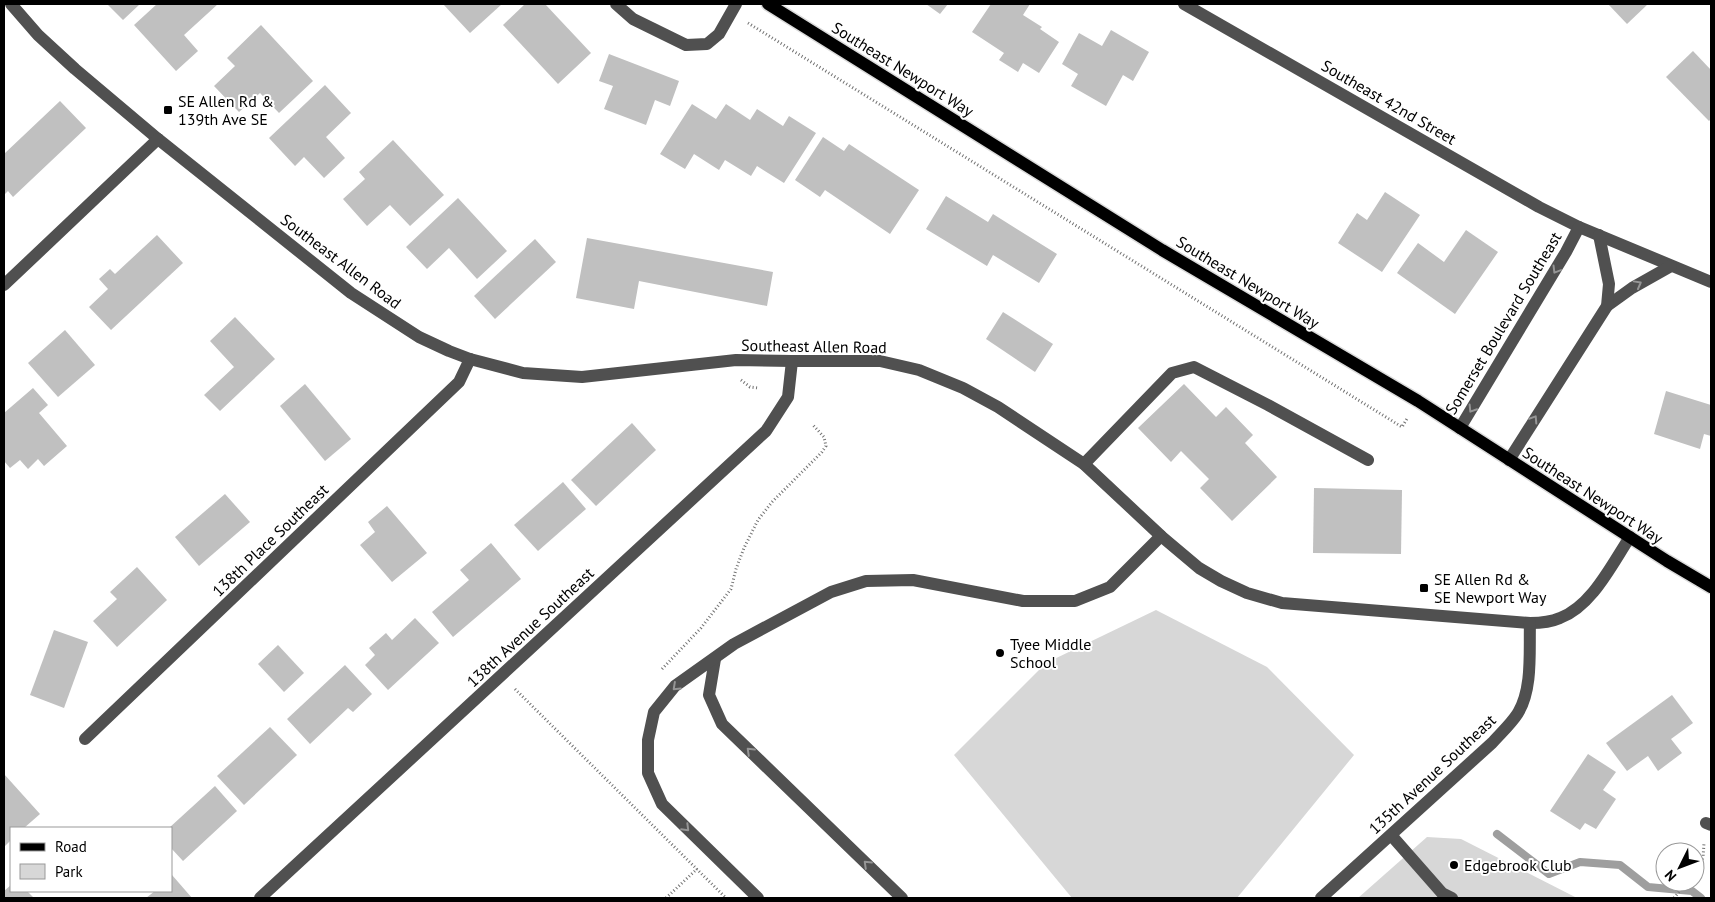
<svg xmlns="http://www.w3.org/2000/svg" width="1715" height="902" font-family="'PT Sans',sans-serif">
	<rect width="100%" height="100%" fill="#fff"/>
	<!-- green -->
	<g fill="#d7d7d7">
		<polygon points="1156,610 1267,667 1354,755 1237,898 1072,898 954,755 1046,663"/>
		<polygon points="1427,837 1461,839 1577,898 1358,898"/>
	</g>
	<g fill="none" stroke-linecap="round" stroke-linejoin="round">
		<!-- stream -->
		<polyline stroke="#9e9e9e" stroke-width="8" points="1497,834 1549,874 1580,862 1620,865 1648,887 1692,891 1701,898"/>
	</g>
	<!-- building -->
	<g fill="#c0c0c0">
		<polygon points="107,4 140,4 123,20"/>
		<polygon points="157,4 218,4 184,35 198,51 176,71 134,25"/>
		<polygon points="443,4 502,4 470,33"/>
		<polygon points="525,4 545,4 591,53 558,84 503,25"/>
		<polygon points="926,4 948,4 940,14"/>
		<polygon points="991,4 1030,4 1023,15 1042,27 1040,29 1059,42 1039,73 1023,63 1018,72 999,60 1004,53 972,32"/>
		<polygon points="1608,4 1648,4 1627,24"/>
		<polygon points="261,25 313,81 279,113 260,93 239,112 214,86 235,66 227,58"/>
		<polygon points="1111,30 1149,52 1133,81 1123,75 1106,106 1071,86 1078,74 1062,64 1079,33 1102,46"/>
		<polygon points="1693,51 1711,70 1711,119 1709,121 1666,77"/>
		<polygon points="609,54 679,81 670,106 655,100 646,125 604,109 613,86 599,81"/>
		<polygon points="325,85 351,113 326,137 345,158 324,178 304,157 295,166 269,138"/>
		<polygon points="60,101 86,128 13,197 8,191 4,195 4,154"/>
		<polygon points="692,104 716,119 726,104 750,120 757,109 783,126 789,116 816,133 784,183 757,166 751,176 725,160 719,170 694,154 685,169 660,154"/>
		<polygon points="823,137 844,151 849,144 919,190 890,234 825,190 820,197 795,180"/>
		<polygon points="393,140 444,195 410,226 390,205 367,226 343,199 365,179 359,172"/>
		<polygon points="1385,192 1420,215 1382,272 1338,243 1357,213 1367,220"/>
		<polygon points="946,196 988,222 993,214 1057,254 1039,283 993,255 987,266 926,229"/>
		<polygon points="458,198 507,251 477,279 449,248 427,269 406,247"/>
		<polygon points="1466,230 1498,252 1455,314 1397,273 1418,243 1444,262"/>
		<polygon points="157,235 183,263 111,330 89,307 108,289 99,279 110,269 115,274"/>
		<polygon points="587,238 773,272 767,306 639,281 634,309 576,298"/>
		<polygon points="535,239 556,262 495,319 474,296"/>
		<polygon points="1003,312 1053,344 1035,372 986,339"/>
		<polygon points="235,317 275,359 220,411 204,395 234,367 210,341"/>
		<polygon points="65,330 95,365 58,397 28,363"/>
		<polygon points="305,384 351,439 325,461 280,406"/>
		<polygon points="1184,384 1216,417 1226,407 1253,435 1245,443 1277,477 1232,521 1200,488 1209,479 1181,451 1171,462 1138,428"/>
		<polygon points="33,388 48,405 39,413 67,446 44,466 38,459 28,469 20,460 10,468 4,461 4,413"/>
		<polygon points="1666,391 1711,405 1711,436 1704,434 1700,449 1654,434"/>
		<polygon points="632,423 656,450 596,506 571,480"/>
		<polygon points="563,482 586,509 538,551 514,525"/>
		<polygon points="1314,488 1402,490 1401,554 1313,553"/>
		<polygon points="225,494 250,522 199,566 175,537"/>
		<polygon points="387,506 427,553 392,582 360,545 375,532 368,522"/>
		<polygon points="491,543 521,579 453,637 432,612 469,580 460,570"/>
		<polygon points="137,567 167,600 117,647 93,621 117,599 110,592"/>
		<polygon points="415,618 439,643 388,690 365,665 375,655 369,648 386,633 392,640"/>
		<polygon points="54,630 88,642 64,708 30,695"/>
		<polygon points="278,645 304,673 284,692 258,664"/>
		<polygon points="345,665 372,694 353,712 348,708 310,744 287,719"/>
		<polygon points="1672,695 1693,723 1671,739 1682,753 1658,771 1648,756 1627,771 1606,743"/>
		<polygon points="270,727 297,755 244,805 217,776"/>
		<polygon points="1588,754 1616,772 1603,790 1616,799 1596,829 1585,823 1580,830 1550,811"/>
		<polygon points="4,774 40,814 24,828 11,828 11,840 4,847"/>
		<polygon points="215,786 237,811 183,861 171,848 171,828 169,828"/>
		<polygon points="172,875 192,898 146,898 155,891 171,891"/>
		<polygon points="11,885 11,891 27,891 34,898 4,898 4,891"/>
	</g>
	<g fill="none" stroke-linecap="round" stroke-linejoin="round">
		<!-- major casing -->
		<g stroke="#dbdbdb" stroke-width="15">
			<polyline id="major" points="768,4 1162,250 1418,401 1667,561 1711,587"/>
		</g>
		<!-- path -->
		<g stroke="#727272" stroke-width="3" stroke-dasharray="1 2.5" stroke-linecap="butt">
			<polyline points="748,23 1402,427 1408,417"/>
			<polyline points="741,380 750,387 758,388"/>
			<polyline points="662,669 701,628 731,589 736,569 744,548 758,520 772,502 822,452 826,446 824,437 813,425"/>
			<polyline points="515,689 726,898"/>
			<polyline points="1695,871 1703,858 1704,843"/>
			<polyline points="666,898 697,869"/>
			<polyline points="1674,898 1687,882"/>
		</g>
		<!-- minor -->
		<g stroke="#505050" stroke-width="12">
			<path d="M11,4L38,35L75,69L158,139L351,293L419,337L449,351L470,359L523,373L582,377L736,360L792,361H880L919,370L963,388L998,407L1084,464L1161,536L1199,568L1221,581L1247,593L1282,603L1530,623C1540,623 1551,622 1560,618C1592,606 1612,564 1630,537"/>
			<polyline points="616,4 633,19 686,45 707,44 719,34 736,4"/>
			<polyline points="1184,4 1539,207 1579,227 1711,282"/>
			<polyline points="4,285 158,139"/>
			<polyline points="1607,306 1632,288 1671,266"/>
			<polyline points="1460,428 1566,252 1579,227"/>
			<polyline points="1509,460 1607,306 1609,284 1599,235"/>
			<polyline points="1084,464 1172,373 1194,367 1268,405 1368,460"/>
			<polyline points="715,659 709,695 722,724 902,898"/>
			<polyline points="85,739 459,382 470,359"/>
			<polyline points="1706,823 1711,825"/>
			<polyline points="1391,835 1442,893 1452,898"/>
			<polyline points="260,898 766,431 788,397 792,361"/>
			<polyline points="758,898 662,804 648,773 648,740 654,712 675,686 734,644 831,592 866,581 913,580 1023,601 1075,601 1110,587 1161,536"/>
			<path d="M1321,898L1492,743C1501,733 1511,724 1518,713C1533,688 1529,651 1530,623"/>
		</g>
		<!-- major -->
		<use href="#major" stroke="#000" stroke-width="12"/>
	</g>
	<!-- one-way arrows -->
	<defs><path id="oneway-chevron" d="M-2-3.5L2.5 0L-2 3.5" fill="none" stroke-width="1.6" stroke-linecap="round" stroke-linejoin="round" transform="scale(1.25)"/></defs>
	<g stroke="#969696">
		<use href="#oneway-chevron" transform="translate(1556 270) rotate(121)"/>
		<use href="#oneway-chevron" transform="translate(1638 284) rotate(-29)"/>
		<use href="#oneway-chevron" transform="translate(1472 409) rotate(122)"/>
		<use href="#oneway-chevron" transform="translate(1534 419) rotate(-57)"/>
		<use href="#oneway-chevron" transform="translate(676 687) rotate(137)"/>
		<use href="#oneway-chevron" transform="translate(750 751) rotate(-136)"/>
		<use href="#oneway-chevron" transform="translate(686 828) rotate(45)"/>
		<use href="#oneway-chevron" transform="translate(867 864) rotate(-136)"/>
	</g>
	<!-- markers -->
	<g fill="#000" stroke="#fff" stroke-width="2">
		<rect x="163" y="105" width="10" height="10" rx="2.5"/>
		<rect x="1419" y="583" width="10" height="10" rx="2.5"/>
		<circle cx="1000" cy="653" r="5"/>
		<circle cx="1454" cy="865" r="5"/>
	</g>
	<g text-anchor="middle" stroke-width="4" stroke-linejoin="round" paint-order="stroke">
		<!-- street labels -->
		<g font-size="16" fill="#000" stroke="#fff">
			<text transform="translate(903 69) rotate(32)" y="6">Southeast Newport Way</text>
			<text transform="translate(1389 102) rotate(30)" y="6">Southeast 42nd Street</text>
			<text transform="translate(341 261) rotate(37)" y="6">Southeast Allen Road</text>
			<text transform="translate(1248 282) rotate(31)" y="6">Southeast Newport Way</text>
			<text transform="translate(1503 323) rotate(-59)" y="6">Somerset Boulevard Southeast</text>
			<text transform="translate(814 346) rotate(1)" y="6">Southeast Allen Road</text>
			<text transform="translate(1593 495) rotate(33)" y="6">Southeast Newport Way</text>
			<text transform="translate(270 540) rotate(-44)" y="6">138th Place Southeast</text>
			<text transform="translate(530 627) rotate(-43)" y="6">138th Avenue Southeast</text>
			<text transform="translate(1432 774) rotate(-43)" y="6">135th Avenue Southeast</text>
		</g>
		<!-- poi labels -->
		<g font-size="16" fill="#000" stroke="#fff" text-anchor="start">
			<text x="178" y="107">SE Allen Rd &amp;<tspan x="178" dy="18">139th Ave SE</tspan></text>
			<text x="1434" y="585">SE Allen Rd &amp;<tspan x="1434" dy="18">SE Newport Way</tspan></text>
			<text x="1010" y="650">Tyee Middle<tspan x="1010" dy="18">School</tspan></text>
			<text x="1464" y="871">Edgebrook Club</text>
		</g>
	</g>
	<!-- border -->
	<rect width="1715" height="902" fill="none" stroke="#000000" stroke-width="10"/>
	<!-- legend -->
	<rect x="10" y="827" width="162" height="65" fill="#ffffff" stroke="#999999"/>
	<rect x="20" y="843" width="25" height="8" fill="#000000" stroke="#999999"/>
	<text x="55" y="852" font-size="15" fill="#000000">Road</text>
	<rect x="20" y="864" width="25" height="15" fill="#d7d7d7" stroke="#999999"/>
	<text x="55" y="877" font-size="15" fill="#000000">Park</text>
	<!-- north arrow -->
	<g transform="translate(1680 867) rotate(228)"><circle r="24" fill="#ffffff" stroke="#999999"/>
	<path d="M0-4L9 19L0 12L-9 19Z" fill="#000000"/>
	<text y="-8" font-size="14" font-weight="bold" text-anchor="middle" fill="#000000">N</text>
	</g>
</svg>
